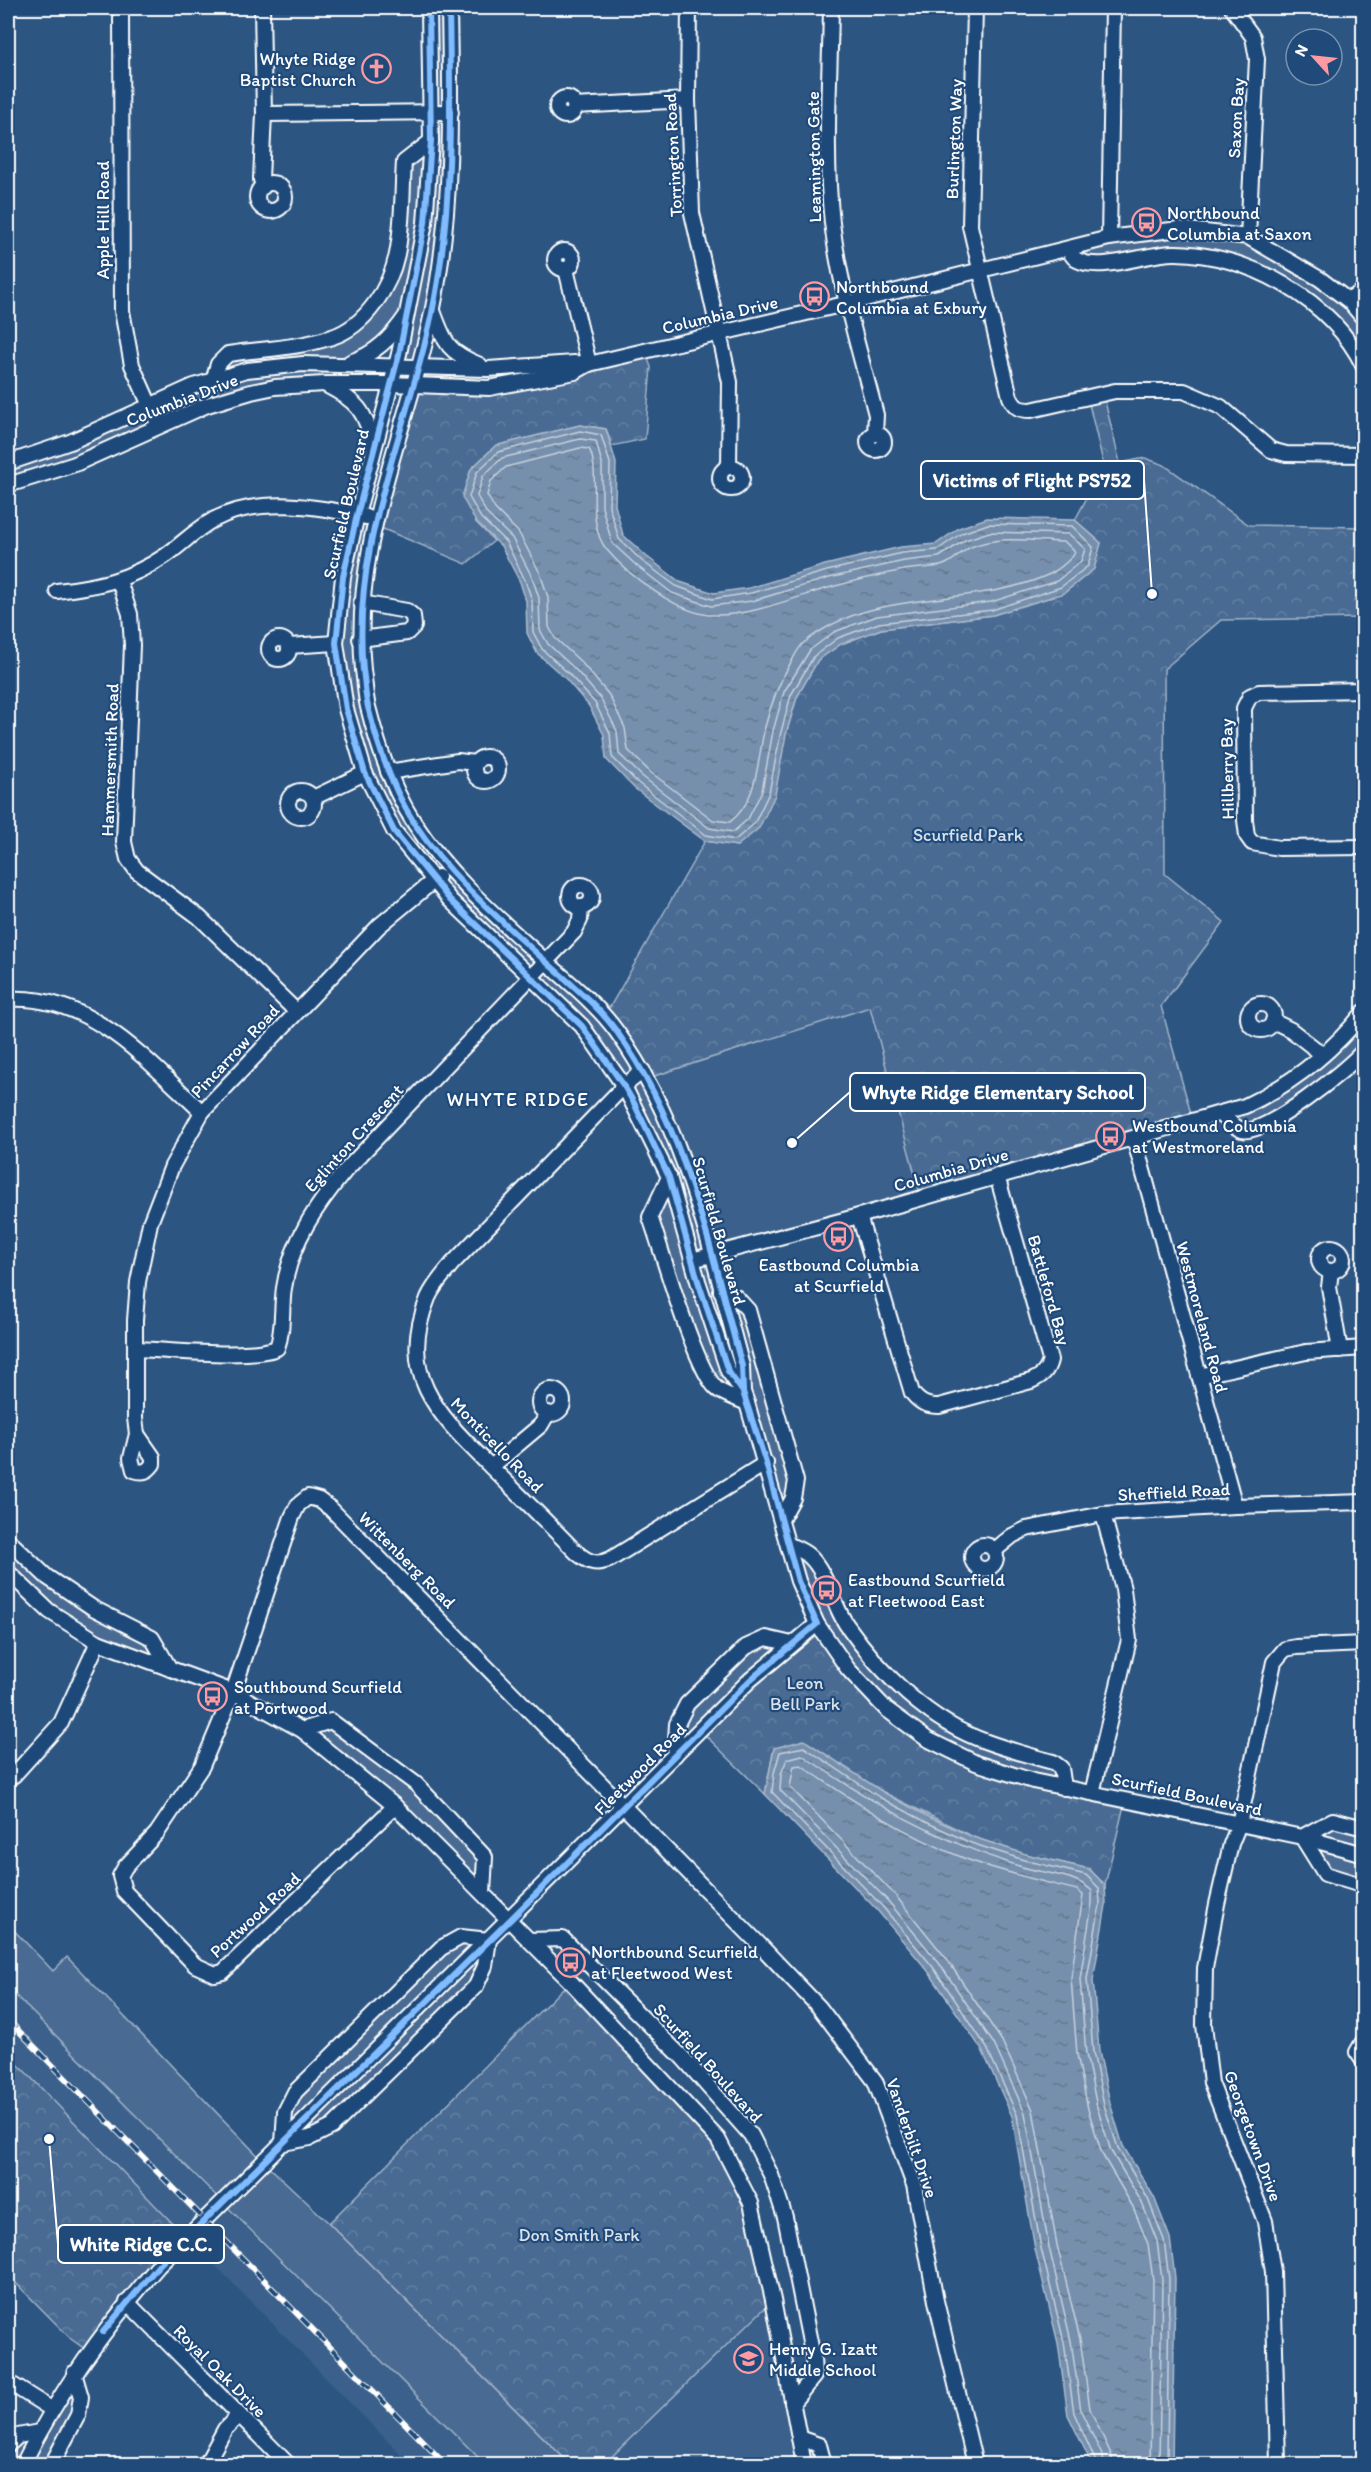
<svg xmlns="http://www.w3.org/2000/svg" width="1371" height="2472" font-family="Itim,sans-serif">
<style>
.built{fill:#3b618b}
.grass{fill:#486b92;stroke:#a4b5c8;stroke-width:1.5;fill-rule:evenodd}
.forest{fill:url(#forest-crowns);stroke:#a4b5c8;stroke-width:1.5}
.water{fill:url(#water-ripples);stroke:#acbcce;stroke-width:1.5}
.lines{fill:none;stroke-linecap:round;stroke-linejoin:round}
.shore{stroke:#c7d2de;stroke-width:1.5}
.minor-casing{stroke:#fff;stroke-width:18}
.minor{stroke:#1f4a7a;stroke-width:14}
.rail-casing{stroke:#fff;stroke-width:6}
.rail{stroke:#1f4a7a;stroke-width:4;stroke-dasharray:11;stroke-linecap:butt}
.cycleway-casing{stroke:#1f4a7a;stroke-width:10}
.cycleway{stroke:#80bcff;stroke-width:6}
.labels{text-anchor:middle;stroke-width:4.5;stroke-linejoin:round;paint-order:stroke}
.poi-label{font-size:18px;fill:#fff;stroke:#1f4a7a;text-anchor:start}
.street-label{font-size:18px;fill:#fff;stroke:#1f4a7a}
.park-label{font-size:18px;fill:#dae1e9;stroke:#1f4a7a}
.neighbourhood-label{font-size:20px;letter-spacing:1.5px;fill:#fff;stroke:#1f4a7a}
.leader{fill:none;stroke:#fff;stroke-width:2}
.callout-dot{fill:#fff;stroke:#1f4a7a;stroke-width:2}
.callout{fill:#1f4a7a;stroke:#fff;stroke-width:2}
.callout-label{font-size:20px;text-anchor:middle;font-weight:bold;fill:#fff}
</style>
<defs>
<pattern id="forest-crowns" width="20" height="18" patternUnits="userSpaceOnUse" patternTransform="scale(1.5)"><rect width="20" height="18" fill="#486b92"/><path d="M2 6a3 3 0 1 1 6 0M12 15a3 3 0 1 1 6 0" fill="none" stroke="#6381a2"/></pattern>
<pattern id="water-ripples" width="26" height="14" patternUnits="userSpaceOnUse" patternTransform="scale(1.5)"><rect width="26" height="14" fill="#748fad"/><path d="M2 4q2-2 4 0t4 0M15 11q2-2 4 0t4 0" fill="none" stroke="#66788b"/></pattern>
</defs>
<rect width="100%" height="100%" fill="#2c5582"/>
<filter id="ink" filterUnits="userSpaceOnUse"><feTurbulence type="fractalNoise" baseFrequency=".0167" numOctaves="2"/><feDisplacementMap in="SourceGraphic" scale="12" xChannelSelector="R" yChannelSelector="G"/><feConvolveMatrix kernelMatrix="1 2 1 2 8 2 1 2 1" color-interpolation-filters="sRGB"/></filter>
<g filter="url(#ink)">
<g class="built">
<path d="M870,1007L921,1197L712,1254L648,1078Z"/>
<path d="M8,1988L222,2204L485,2464H410L8,2054Z"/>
<path d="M773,2300L804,2464H604Z"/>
</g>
<g class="grass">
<path d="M429,8H449L447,220L419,366L574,363L489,388L412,386L419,366H396L391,384L275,387L8,485V463L213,381L228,354L313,342L360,321L397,254L404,162L431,141ZM408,314L396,365L363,357Z"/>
<path d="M1212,232L1278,253L1363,319V367L1348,342L1289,289L1212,257L1095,265L1068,249Z"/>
<path d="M357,515L376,526L360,639L388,772L463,886L583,995L643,1071L718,1276L748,1310L796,1481L782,1518L747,1403L717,1389L650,1217L669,1176L582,1026L433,881L365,773L336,643Z"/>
<path d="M1363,1012V1050L1251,1130L1220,1114L1270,1094Z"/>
<path d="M8,1540L47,1577L152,1638L170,1669L98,1642L8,1572Z"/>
<path d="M789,1545L808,1555L845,1623L937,1716L1053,1762L1064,1788L976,1763L886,1709L827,1641Z"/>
<path d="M766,1638L792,1644L675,1755L687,1704Z"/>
<path d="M331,1721L416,1784L485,1857L483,1893L302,1730Z"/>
<path d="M1333,1820L1363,1828V1886L1325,1874L1302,1837Z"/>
<path d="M8,1924L53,1971L67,1957L265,2163L329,2223L570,2464H485L8,1988Z"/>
<path d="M461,1937L489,1940L476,1986L332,2127L283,2143L295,2092Z"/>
<path d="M74,2373L81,2397L52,2464H8V2447L39,2432Z"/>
</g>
<g class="forest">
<path d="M645,351L651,367L645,439L612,446L606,429L580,425L495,446L476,522L494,541L466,564L376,526L412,386L489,388Z"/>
<path d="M1103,393L1120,463L1145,458L1164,465L1249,525L1363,527V618L1221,620L1164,669L1165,874L1224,922L1161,1006L1193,1121L921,1197L870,1007L648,1078L603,1016L611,1005L705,841L737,846L786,734L797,697L818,660L841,644L881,629L993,615L1064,593L1093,569L1101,543L1075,520L1104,466L1087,396Z"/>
<path d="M817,1624L886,1709L976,1763L1126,1797L1105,1885L1089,1869L1025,1854L973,1837L883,1792L844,1768L774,1748L765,1794L701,1731Z"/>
<path d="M570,1981L718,2139L751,2203L773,2300L604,2464H570L329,2223Z"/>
<path d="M8,2054L187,2238L89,2352L71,2339L8,2275Z"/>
</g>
<g class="water">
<path d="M580,425L606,429L616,463L615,505L623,535L646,556L680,582L714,593L749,588L825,565L901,547L936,544L959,528L987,518L1075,520L1101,543L1094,569L1064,593L993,615L881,629L841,644L818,660L797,697L786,734L775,795L759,828L737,846L705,841L634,788L606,759L604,735L589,706L565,678L537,653L527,633L526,601L520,582L501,546L476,522L462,497L471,469L495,446Z"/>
<path d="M804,1740L883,1792L929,1817L973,1837L1025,1854L1089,1869L1105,1885L1106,1905L1093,1980L1099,2051L1110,2103L1123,2146L1154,2197L1170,2238L1175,2278L1172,2464H1092L1068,2415L1058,2343L1035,2249L1012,2116L982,2050L928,1971L877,1910L765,1794L774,1748Z"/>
</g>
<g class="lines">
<g class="shore">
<path d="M580,431L601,435L610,463L609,506L619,539L642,561L676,586L712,599L751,593L827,571L902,553L937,550L962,533L988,524L1072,526L1093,547L1088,566L1061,587L992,610L879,623L838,638L814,656L791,695L781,732L769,793L754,824L735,840L706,835L638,783L612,757L610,733L595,703L569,674L542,649L533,632L532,600L525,580L506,542L481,518L469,497L477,472L498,452Z"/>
<path d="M580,439L596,441L602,464V507L612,543L637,566L672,593L711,606L752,601L829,578L904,561L939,557L965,540L989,532L1069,534L1085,549L1081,561L1057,581L991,602L877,616L834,632L810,650L784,692L773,731L762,791L748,819L733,832L709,828L643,777L619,754L617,731L601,699L575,669L548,644L540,630L539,598L532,577L512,538L487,514L477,496L483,476L502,458Z"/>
<path d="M580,448L589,449C602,471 584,523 607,550C628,575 680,615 713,615C752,616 792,598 828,588C853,581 879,575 904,570C915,568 928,568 940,566C952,564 960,552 971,547C999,535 1035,541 1065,542L1075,552L1073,556C1067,562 1059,569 1052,573C972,611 877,584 805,642C798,647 795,656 790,664C778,684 771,704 765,727C757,759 759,800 730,822L713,820L649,771L628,750L625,728L609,695L581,662L555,638L549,627L548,597L540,573L519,533L495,509L487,495L491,481L506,467Z"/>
<path d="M1097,2464L1074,2413L1064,2342L1041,2248L1017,2115L987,2048L933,1967L882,1906L772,1792L774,1773L780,1752L804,1747L879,1797L926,1822L971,1843L1024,1860L1086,1875L1099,1888L1100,1904L1087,1979L1093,2052L1104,2105L1118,2148L1148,2199L1164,2240L1169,2279L1167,2464"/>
<path d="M1104,2464L1103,2457L1081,2411L1071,2341L1049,2247L1025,2113L994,2044L939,1963L888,1901L780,1790L781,1774L787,1759L802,1755C872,1803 938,1841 1019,1866C1042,1874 1074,1873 1092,1891V1903L1080,1979L1086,2054L1097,2107L1111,2151L1142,2203L1157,2241L1162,2279L1159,2464"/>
<path d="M1113,2464L1111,2454L1090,2409L1080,2339L1057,2245L1033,2110L1002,2041L946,1958L895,1895L790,1787L794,1766L801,1765C852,1801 907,1836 966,1859C1002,1872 1040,1881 1077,1890L1083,1895L1071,1978L1077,2054L1088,2109L1102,2154L1133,2207L1148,2244L1153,2280L1150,2464"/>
</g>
<defs>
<g id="minor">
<path d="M121,8L122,311L132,365L159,426"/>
<path d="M262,8L264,114L261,179L263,187"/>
<path d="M429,8L431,141L425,223L399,354L357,515L343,577L336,643L346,709L365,773L394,831L450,900L582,1026L624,1086L669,1177L698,1281L728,1371L743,1392L747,1403L798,1581L817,1624L848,1669L886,1709L927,1739L976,1763L1033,1781L1302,1837L1364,1854"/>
<path d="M449,8C451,110 453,212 432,313C407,432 351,544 363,670C365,682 365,695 368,707C378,747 392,789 415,824C449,876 497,917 543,959C568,982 597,1004 617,1032C688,1131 710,1251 742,1366L743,1392"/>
<path d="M689,8L688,100L692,213L730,382L729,467"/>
<path d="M831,8C830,79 824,152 832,223C840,288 860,352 876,415L875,434"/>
<path d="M975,8L970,226L1010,397C1015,408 1019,410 1031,410L1115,391H1184L1221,407L1271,450L1286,454L1364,455"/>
<path d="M1232,8L1253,37L1257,59L1248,237"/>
<circle cx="566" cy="107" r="9"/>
<path d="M574,106L688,100"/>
<path d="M264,114L451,112"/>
<circle cx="271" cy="197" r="14"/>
<path d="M1109,238L1113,8"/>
<path d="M1068,249C1071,253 1073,258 1077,260C1102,273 1148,252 1176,253C1250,255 1331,299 1364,367"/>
<circle cx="564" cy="260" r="9"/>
<path d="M566,269L589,364"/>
<path d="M1349,301L1364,289"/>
<path d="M433,311C445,343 447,352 480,365"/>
<path d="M350,362C375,354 391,338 406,316"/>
<path d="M213,381L218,364L228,354C262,349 299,348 332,337C366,326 390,287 397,254C403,224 402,192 404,162L431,141"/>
<path d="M326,385C357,401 366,411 373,446"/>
<circle cx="876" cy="442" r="8"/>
<path d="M8,463L70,442L194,386L247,370L303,364L488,369L574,363L589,364"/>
<circle cx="731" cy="478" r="11"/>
<path d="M8,485L75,464L207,405L251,392L275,387L324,384H391L489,388L575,372L589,364L849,303L1109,238L1179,229L1248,237L1320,279L1349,301L1364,319"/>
<path d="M119,581L130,614L132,645L124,842L128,859L137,871L199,917L296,1011"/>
<path d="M57,591C99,586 129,580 165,556C181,545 195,530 213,520C259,496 317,506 366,517"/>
<circle cx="279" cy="649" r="10"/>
<path d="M360,639L407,633L414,626L413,616L407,611L361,603"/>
<path d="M289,646L336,643"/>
<path d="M1364,690L1259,692L1250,696L1244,708L1245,820L1247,836L1252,843L1279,848L1364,847"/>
<circle cx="486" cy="769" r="12"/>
<path d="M388,772L458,761L475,763"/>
<circle cx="301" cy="804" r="13"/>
<path d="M313,798L365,773"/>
<circle cx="581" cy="896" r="11"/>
<path d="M8,999C91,994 147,1061 202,1112"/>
<circle cx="1261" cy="1017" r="13"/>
<path d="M1273,1021L1291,1030L1323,1055"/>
<path d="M643,1071L624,1086L452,1264C444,1274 433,1286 428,1298C397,1375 437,1413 488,1464C517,1493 547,1522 575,1551C587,1562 596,1566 611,1559L766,1463"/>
<path d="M1220,1114C1226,1118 1235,1128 1242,1130C1264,1137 1349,1068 1364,1050"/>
<path d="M1134,1138L1235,1506"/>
<path d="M669,1177L650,1217C662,1250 695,1370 717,1389C725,1395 738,1399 747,1403"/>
<path d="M859,1216L912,1393C920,1403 926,1406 939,1406L1031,1381C1042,1376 1047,1372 1050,1360L997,1176"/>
<circle cx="1331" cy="1259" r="12"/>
<path d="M692,1260L859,1216L1245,1106C1292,1084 1331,1053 1364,1012"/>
<path d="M1331,1271L1329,1287L1340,1350"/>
<path d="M721,1291L736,1297L748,1310L796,1481L793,1498L782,1518"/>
<path d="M135,1349C169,1350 249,1359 277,1348C284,1329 281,1308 284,1288C291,1242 316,1206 345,1171L574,932L580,920L581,907"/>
<path d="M1199,1376L1306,1352L1364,1348"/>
<circle cx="551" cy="1402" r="12"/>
<path d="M137,1434L135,1418V1320L138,1282L150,1223L172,1166L202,1112L379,926L438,877"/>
<path d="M137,1434L153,1457V1464C147,1472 143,1473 134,1470L131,1458Z"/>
<path d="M491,1467L541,1425L548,1413"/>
<path d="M8,1540L47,1577L93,1608L152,1638L170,1669"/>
<circle cx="984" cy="1557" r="12"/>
<path d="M789,1545C796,1548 804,1551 809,1556C826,1571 833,1604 846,1624C881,1674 929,1722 987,1742C1009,1750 1031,1756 1053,1762L1061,1768L1064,1788"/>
<path d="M995,1550L1012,1536L1026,1529L1103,1514L1235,1506L1364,1502"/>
<path d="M8,1572L49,1611L98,1642L233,1692L302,1730L395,1806L570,1981L718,2139L751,2203L773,2300L804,2464"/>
<path d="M302,1730L331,1721L416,1784L485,1857L483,1893"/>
<path d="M675,1755L677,1724L687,1704L746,1647L766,1638L792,1644"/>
<path d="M8,1779L14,1775L61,1723L98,1642"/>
<path d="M1092,1793L1129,1640L1123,1589L1103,1514"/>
<path d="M395,1806L223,1972L215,1974L195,1965L124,1891L120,1876L125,1867L157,1833L202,1766L233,1692L292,1517L298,1505L308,1497L319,1500L331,1509L758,1943L819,2007L875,2081L914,2185L936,2301L975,2464"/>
<path d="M1364,1828L1333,1820L1302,1837L1325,1874L1364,1886"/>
<path d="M461,1937L489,1940L485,1966L476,1986L332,2127L310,2138L283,2143L285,2112L295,2092L441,1948Z"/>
<path d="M530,1940L563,1939L683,2058L751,2135L771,2175L785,2217L813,2357L814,2376L792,2403"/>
<path d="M1364,2040L1357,2052L1364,2062"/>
<path d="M127,2302L288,2464"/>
<path d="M8,2382L51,2409"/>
<path d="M799,2438L819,2445L824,2464"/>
<path d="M8,2445L18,2436L39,2432"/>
<path d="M23,2464C60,2390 104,2329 159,2265L750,1680L817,1624"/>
<path d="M52,2464L78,2415L81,2397L74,2373"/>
<path d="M206,2464L225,2429L239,2415"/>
<path d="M1278,2464L1273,2272L1265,2221L1211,2083L1204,2025L1205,1968L1217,1904L1231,1844L1239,1824L1274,1662L1285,1649L1296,1647L1364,1644"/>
</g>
</defs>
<use href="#minor" class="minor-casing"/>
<use href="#minor" class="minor"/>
<defs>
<path id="rail" d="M8,2020L445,2464"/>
</defs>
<use href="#rail" class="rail-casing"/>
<use href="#rail" class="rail"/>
<defs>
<g id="cycleway">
<path d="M449,8C451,110 453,212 432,313C407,432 351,544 363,670C365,682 365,695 368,707C378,747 392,789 415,824C449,876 497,917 543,959C568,982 597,1004 617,1032C688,1131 710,1251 742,1366L743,1391"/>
<path d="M103,2332L159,2265L283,2143L510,1920L750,1680L817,1624L798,1581L766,1463L743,1392L728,1371L698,1281L669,1177L634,1103L624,1086L582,1026L450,900L394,831L365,773L346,709L336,643L343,577L357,515L399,354L425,223L431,141L429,8"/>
</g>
</defs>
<use href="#cycleway" class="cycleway-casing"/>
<use href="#cycleway" class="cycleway"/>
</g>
</g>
<defs>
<symbol id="church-ring" viewBox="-11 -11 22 22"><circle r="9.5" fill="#1f4a7a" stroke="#ff9aa2" stroke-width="1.5"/><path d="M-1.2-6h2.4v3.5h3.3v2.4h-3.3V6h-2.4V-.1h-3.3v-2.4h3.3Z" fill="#ff9aa2"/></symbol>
<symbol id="bus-ring" viewBox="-11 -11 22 22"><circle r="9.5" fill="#1f4a7a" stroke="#ff9aa2" stroke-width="1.5"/><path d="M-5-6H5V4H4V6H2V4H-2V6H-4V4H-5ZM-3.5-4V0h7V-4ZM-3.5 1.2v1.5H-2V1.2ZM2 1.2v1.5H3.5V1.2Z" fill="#ff9aa2"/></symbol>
<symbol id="school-ring" viewBox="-11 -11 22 22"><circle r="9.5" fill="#1f4a7a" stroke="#ff9aa2" stroke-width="1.5"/><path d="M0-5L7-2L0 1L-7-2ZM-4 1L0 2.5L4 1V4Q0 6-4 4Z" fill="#ff9aa2"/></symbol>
</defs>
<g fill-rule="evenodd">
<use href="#church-ring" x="360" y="52" width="33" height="33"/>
<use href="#bus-ring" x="1130" y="206" width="33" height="33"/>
<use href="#bus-ring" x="798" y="280" width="33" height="33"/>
<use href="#bus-ring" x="1094" y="1120" width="33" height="33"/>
<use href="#bus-ring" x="822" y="1220" width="33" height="33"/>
<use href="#bus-ring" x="810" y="1574" width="33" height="33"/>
<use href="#bus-ring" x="196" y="1680" width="33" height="33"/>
<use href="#bus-ring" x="554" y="1946" width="33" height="33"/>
<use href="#school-ring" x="732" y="2342" width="33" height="33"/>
</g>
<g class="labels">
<g class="poi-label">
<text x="356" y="65" text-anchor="end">Whyte Ridge<tspan x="356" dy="21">Baptist Church</tspan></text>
<text x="1167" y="219">Northbound<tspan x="1167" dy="21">Columbia at Saxon</tspan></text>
<text x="836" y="293">Northbound<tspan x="836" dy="21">Columbia at Exbury</tspan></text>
<text x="1132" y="1132">Westbound Columbia<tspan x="1132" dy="21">at Westmoreland</tspan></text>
<text x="839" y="1271" text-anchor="middle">Eastbound Columbia<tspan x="839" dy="21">at Scurfield</tspan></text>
<text x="848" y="1586">Eastbound Scurfield<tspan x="848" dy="21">at Fleetwood East</tspan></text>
<text x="234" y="1693">Southbound Scurfield<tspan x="234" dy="21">at Portwood</tspan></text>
<text x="591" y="1958">Northbound Scurfield<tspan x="591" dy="21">at Fleetwood West</tspan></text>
<text x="769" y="2355">Henry G. Izatt<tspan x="769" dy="21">Middle School</tspan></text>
</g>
<g class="street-label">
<text transform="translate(1236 118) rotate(-87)" y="6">Saxon Bay</text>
<text transform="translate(954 139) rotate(-88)" y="6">Burlington Way</text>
<text transform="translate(673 155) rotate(-93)" y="6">Torrington Road</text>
<text transform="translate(814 157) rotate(-91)" y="6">Leamington Gate</text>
<text transform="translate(103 220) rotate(-90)" y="6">Apple Hill Road</text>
<text transform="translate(720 315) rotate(-13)" y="6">Columbia Drive</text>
<text transform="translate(182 400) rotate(-21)" y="6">Columbia Drive</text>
<text transform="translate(346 504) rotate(-77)" y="6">Scurfield Boulevard</text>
<text transform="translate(110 760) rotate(-88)" y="6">Hammersmith Road</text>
<text transform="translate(1227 769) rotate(-91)" y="6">Hillberry Bay</text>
<text transform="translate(235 1051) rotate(-47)" y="6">Pincarrow Road</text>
<text transform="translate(354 1138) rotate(-48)" y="6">Eglinton Crescent</text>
<text transform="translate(951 1170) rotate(-16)" y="6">Columbia Drive</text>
<text transform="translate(719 1231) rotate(74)" y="6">Scurfield Boulevard</text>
<text transform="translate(1049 1290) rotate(74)" y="6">Battleford Bay</text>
<text transform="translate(1202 1317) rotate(75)" y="6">Westmoreland Road</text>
<text transform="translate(497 1445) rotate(46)" y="6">Monticello Road</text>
<text transform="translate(1174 1492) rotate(-3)" y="6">Sheffield Road</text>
<text transform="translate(407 1560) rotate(45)" y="6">Wittenberg Road</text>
<text transform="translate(640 1769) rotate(-45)" y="6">Fleetwood Road</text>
<text transform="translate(1187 1794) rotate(12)" y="6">Scurfield Boulevard</text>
<text transform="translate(255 1915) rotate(-43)" y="6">Portwood Road</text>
<text transform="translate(708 2063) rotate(48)" y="6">Scurfield Boulevard</text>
<text transform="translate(1253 2136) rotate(70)" y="6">Georgetown Drive</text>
<text transform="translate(912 2138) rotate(71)" y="6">Vanderbilt Drive</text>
<text transform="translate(220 2371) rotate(45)" y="6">Royal Oak Drive</text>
</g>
<g class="park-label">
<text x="968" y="841">Scurfield Park</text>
<text x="805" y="1689">Leon<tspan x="805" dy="21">Bell Park</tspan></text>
<text x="579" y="2241">Don Smith Park</text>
</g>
<g class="neighbourhood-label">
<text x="518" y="1106">WHYTE RIDGE</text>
</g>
</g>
<path class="leader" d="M1152 594L1144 480M792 1143L850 1092M49 2139L58 2244"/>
<g class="callout-dot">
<circle cx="1152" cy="594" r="6"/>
<circle cx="792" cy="1143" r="6"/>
<circle cx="49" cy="2139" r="6"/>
</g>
<g class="callout">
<rect x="921" y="461" width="223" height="38" rx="6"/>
<rect x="850" y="1073" width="295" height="38" rx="6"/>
<rect x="58" y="2225" width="166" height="38" rx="6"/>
</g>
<g class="callout-label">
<text x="1032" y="487">Victims of Flight PS752</text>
<text x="998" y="1099">Whyte Ridge Elementary School</text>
<text x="141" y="2251">White Ridge C.C.</text>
</g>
<rect width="1371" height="2472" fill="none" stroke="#1f4a7a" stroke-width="30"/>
<rect x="15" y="15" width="1341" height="2442" fill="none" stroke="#fff" stroke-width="2" filter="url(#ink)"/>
<g transform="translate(1314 57) rotate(297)"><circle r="28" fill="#1f4a7a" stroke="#7992af" stroke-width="1.5"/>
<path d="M0-4.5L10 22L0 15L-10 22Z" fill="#ff9aa2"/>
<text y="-9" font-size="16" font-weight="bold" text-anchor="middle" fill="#ffffff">N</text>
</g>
</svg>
